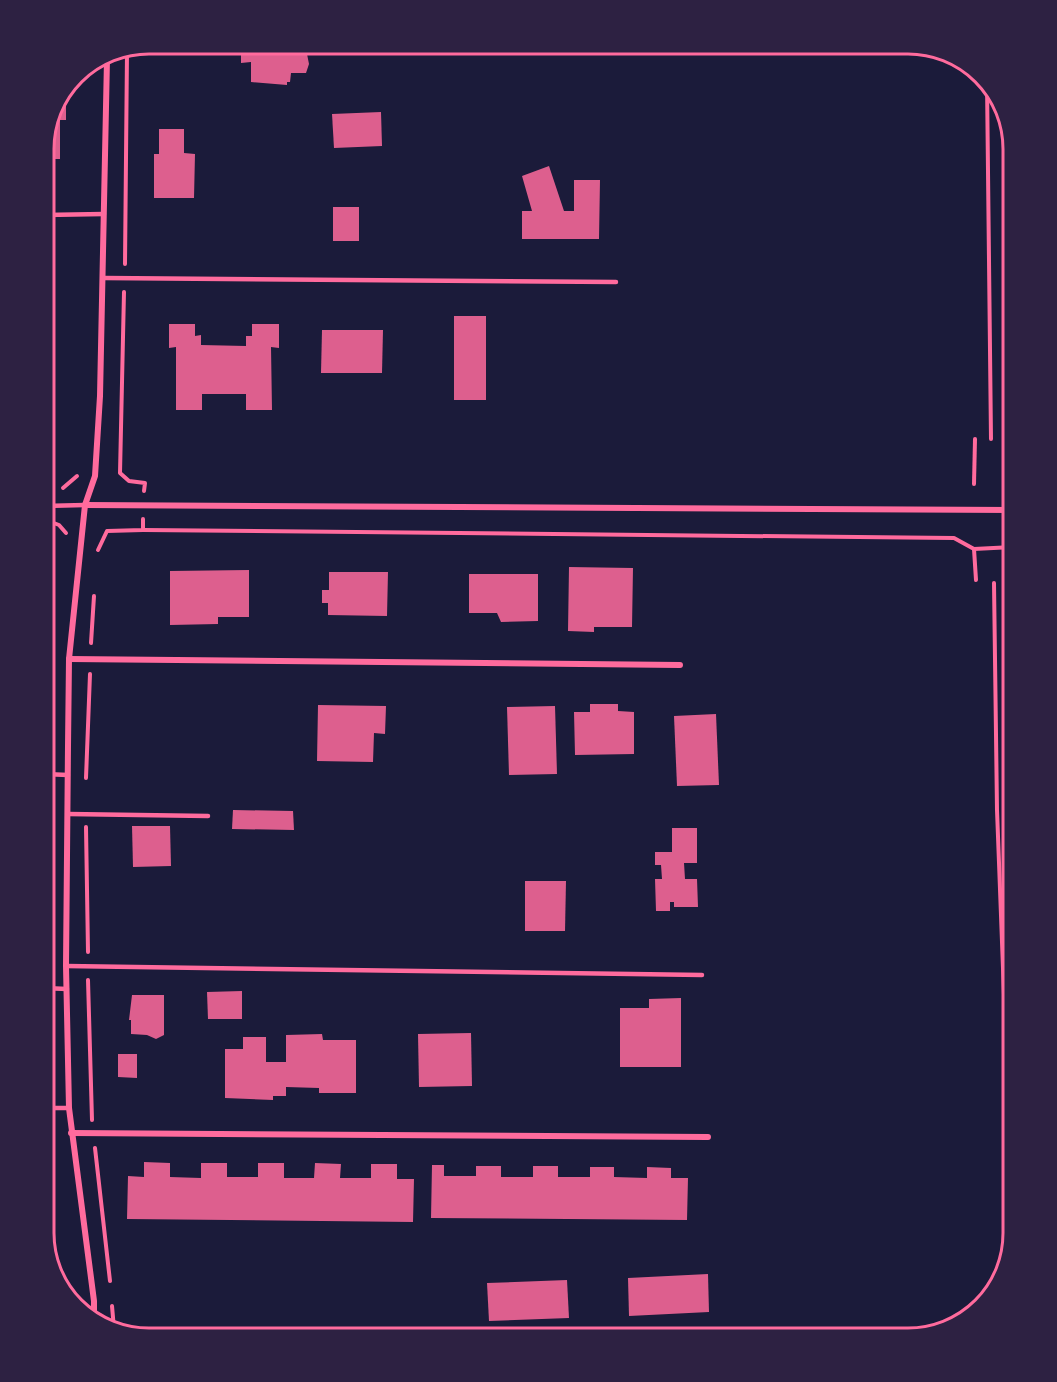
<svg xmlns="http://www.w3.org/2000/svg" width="1057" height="1382" font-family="Signika,sans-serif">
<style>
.building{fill:#dd5f8e}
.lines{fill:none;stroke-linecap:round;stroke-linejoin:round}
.path{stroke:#ff6b9d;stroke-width:4}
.service{stroke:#ff6b9d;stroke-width:4.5}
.minor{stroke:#ff6b9d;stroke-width:6}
.rim{fill:none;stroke:#ff6b9d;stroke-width:3}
</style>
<rect width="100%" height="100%" fill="#1b1b3a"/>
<g class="building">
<path d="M241,44H305L309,64L306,73H291L290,82H287V85L251,82V62L241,63Z"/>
<path d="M56,101H66V120H60V159H44V142Z"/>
<path d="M381,112L382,146L334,148L332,114Z"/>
<path d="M159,129H184V153L195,154L194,198H154V154H159Z"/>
<path d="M549,166L564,211H574V180H600L599,239H522V211H532L522,176Z"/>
<rect x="333" y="207" width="26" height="34"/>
<rect x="454" y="316" width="32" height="84"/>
<path d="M169,324H195V336L201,335V345L246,346V336H252V324H279V348L271,347L272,410H246V394H202V410H176V347L169,348Z"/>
<path d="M322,330H383L382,373H321Z"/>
<path d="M569,567L633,568L632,627H594V632L568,631Z"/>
<path d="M249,570V617H218V624L170,625V571Z"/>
<path d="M329,572H388L387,616L328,615V603H322V590H329Z"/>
<path d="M469,574H538V621L501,622L497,613H469Z"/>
<path d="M590,704H618V711L634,712V754L575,755L574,712H590Z"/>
<path d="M318,705L386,706L385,734L374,733L373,762L317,761Z"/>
<path d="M555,706L557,774L509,775L507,707Z"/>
<path d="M716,714L719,785L677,786L674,716Z"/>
<path d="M233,810L293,811L294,830L232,829Z"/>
<path d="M132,826H170L171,866L133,867Z"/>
<path d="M672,828H697V863H684L685,879H697L698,907H674V902H670V911H656L655,879H662L661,865H655V852H672Z"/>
<path d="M525,881H566L565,931H525Z"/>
<path d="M242,991V1019H208L207,992Z"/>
<path d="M132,995H164V1035L156,1039L147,1035L131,1034V1020H129Z"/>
<path d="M681,998V1067H620V1008H649V999Z"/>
<path d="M471,1033L472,1086L419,1087L418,1034Z"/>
<path d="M322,1034L323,1040H356V1093H319V1088L286,1087V1096H273V1100L225,1098V1049H243V1037H266V1062H286V1035Z"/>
<path d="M118,1054H137V1078L118,1077Z"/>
<path d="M144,1162L170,1163V1177L201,1178V1163H227V1177H258V1163H284V1178H314L315,1163L341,1164L340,1178H371V1164H397V1179H414L413,1222L127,1219L128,1176L144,1177Z"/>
<path d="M432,1165H444V1176H476V1166H501V1177H533V1166H558V1177H590V1167H614V1177L647,1178V1167L671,1168V1178H688L687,1220L431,1218Z"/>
<path d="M708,1274L709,1312L629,1316L628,1278Z"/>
<path d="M567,1280L569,1318L489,1321L487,1283Z"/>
</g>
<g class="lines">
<g class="path">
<path d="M987,82L991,439"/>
<path d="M125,264L127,52"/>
<path d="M124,292L120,473L129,481L145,483L144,491"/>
<path d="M1007,439L1009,475L1013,484"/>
<path d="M974,484L975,439"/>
<path d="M63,488L77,476"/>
<path d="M51,522L59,525L66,533"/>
<path d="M143,530L954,538L974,549L1013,547"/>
<path d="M974,549L976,580"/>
<path d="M98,550L107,531L143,530V519"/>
<path d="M1011,578L1013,549"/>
<path d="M994,583L997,810L1013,1232"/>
<path d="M91,643L94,596"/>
<path d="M86,778L90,674"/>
<path d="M86,827L88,952"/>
<path d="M88,980L92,1120"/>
<path d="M95,1148L110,1281"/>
<path d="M112,1306L114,1329"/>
</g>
<g class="service">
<path d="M44,215L104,214"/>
<path d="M104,278L616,282"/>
<path d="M44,506L85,505"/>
<path d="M44,774L68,775"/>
<path d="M68,814L208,816"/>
<path d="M66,966L702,975"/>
<path d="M44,988L67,989"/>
<path d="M44,1108H69"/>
</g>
<g class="minor">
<path d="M85,505L1013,510"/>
<path d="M69,659L680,665"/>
<path d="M71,1133L708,1137"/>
<path d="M94,1322V1301L69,1108L66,966L68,746L69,659L85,505L95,476L100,396L107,59"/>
</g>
</g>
<path d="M0 0H1057V1382H0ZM149 54H908A95 95 0 0 1 1003 149V1233A95 95 0 0 1 908 1328H149A95 95 0 0 1 54 1233V149A95 95 0 0 1 149 54Z" fill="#2d2142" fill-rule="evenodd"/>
<path class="rim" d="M149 54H908A95 95 0 0 1 1003 149V1233A95 95 0 0 1 908 1328H149A95 95 0 0 1 54 1233V149A95 95 0 0 1 149 54Z"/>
</svg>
